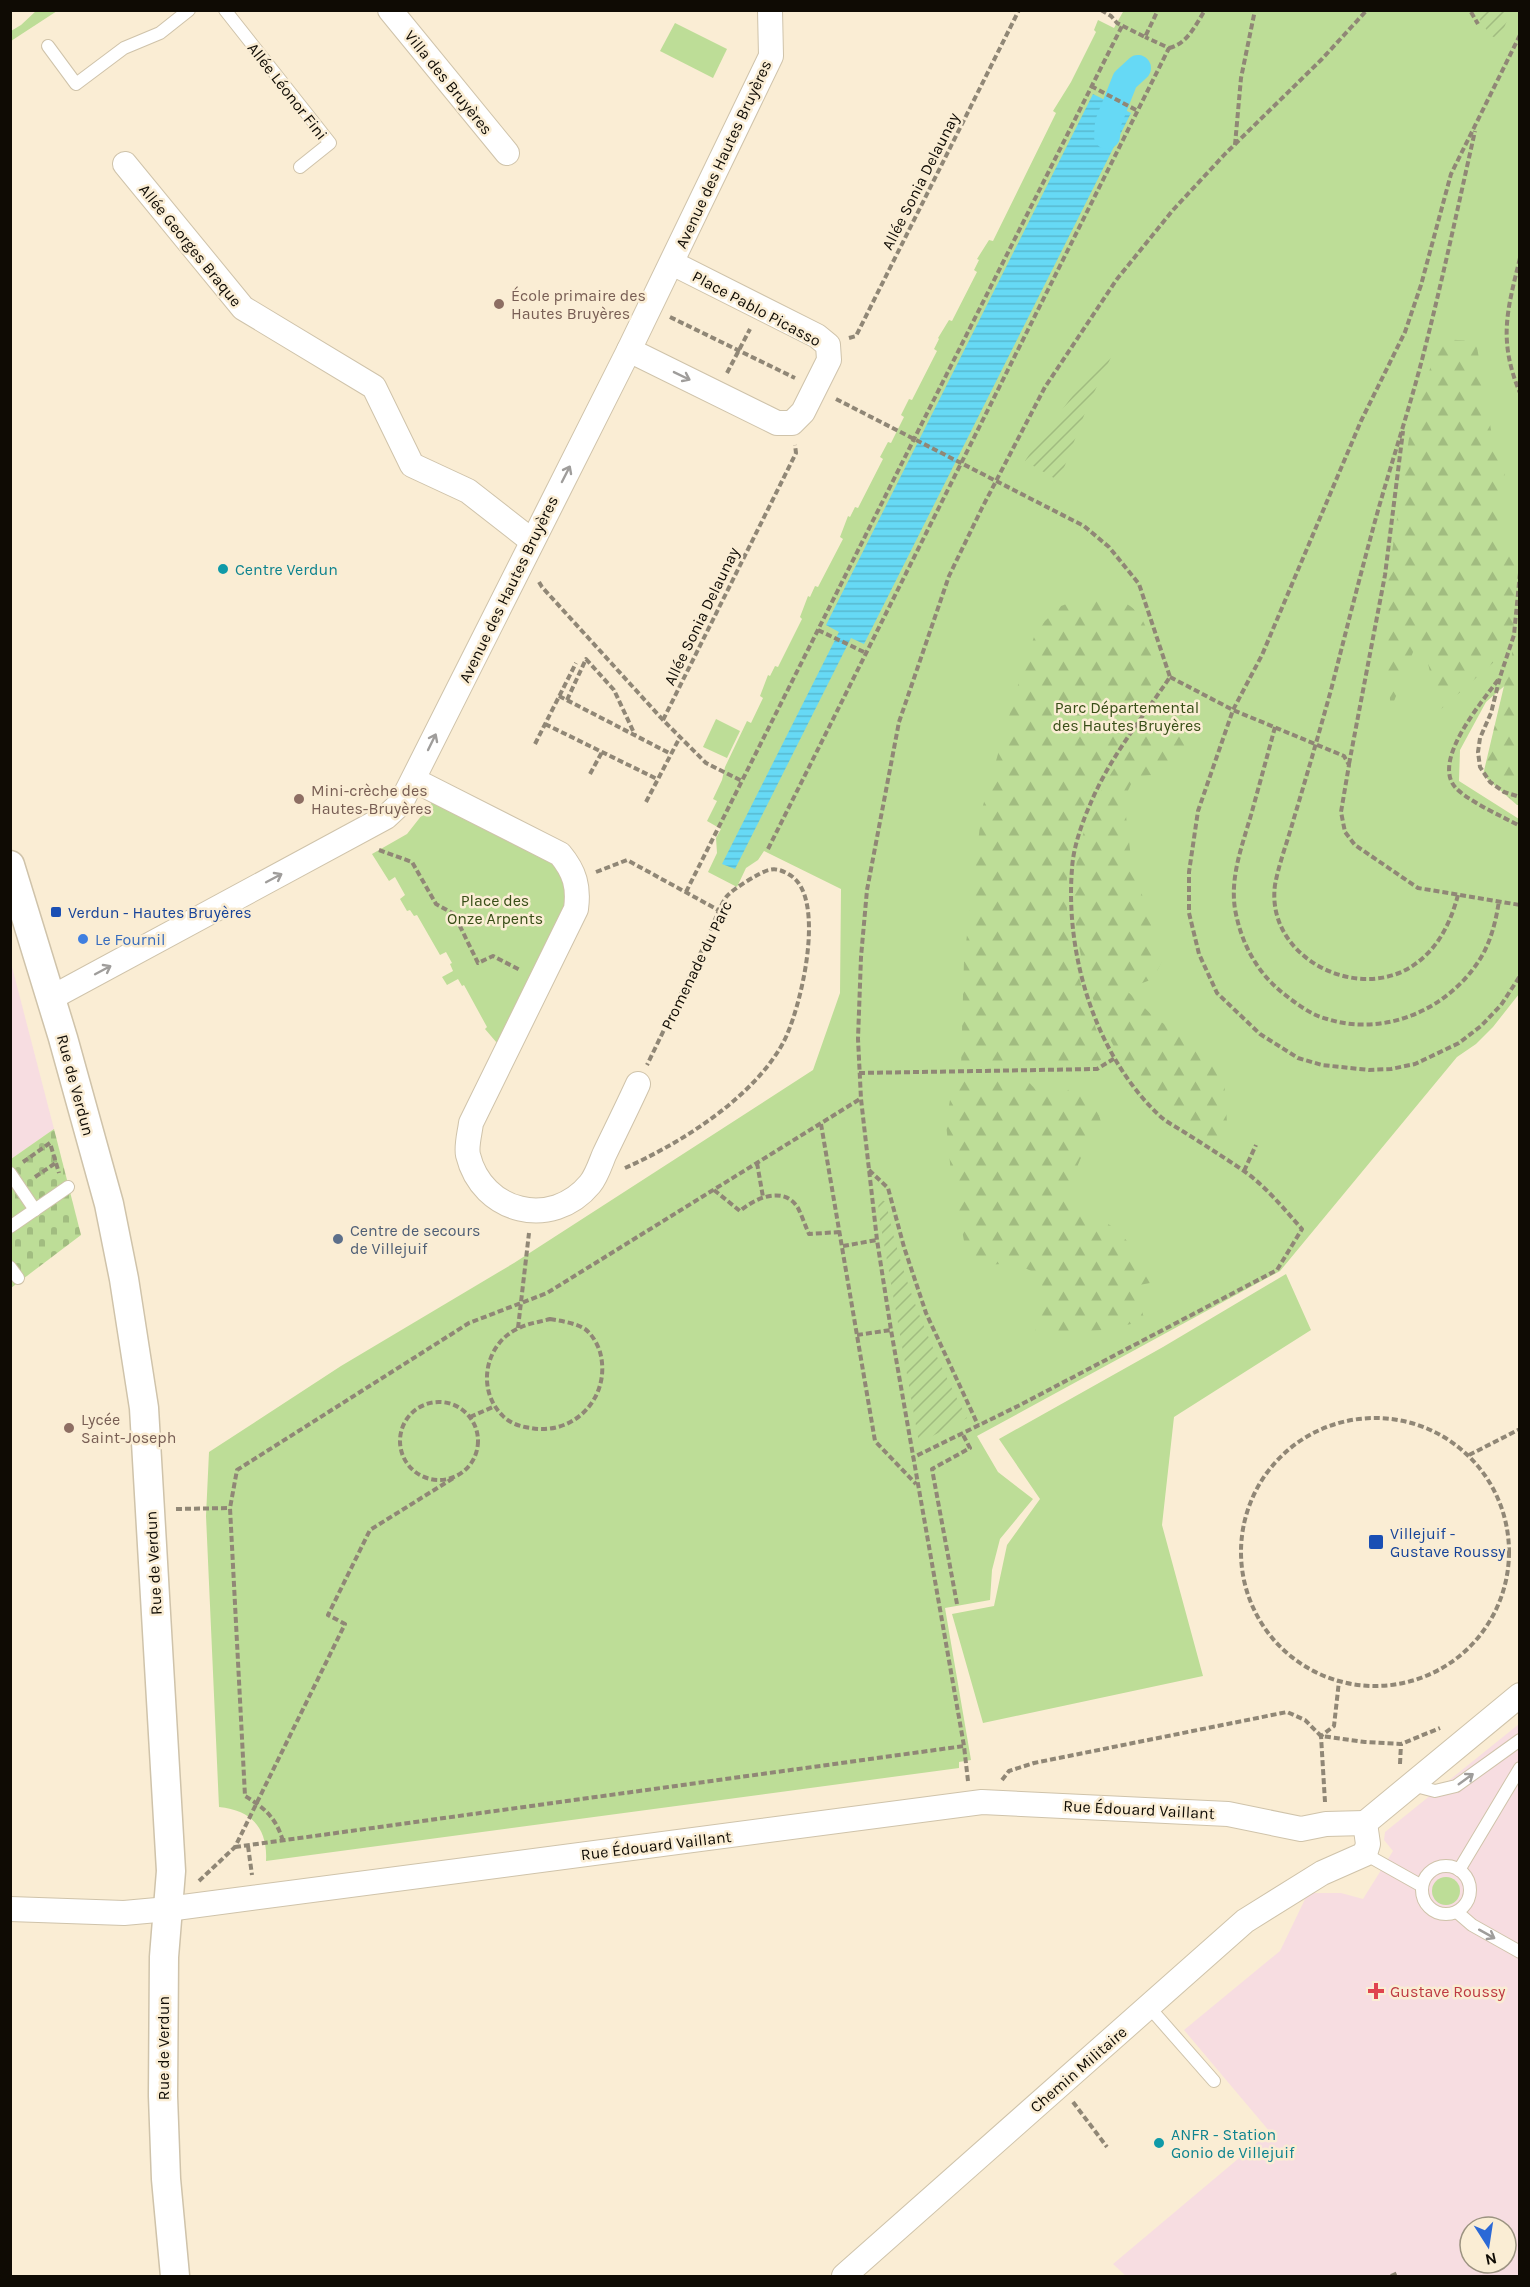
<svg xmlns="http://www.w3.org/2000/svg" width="1530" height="2287" font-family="Karla,sans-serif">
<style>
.medical{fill:#f7dde1;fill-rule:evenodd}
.green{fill:#bddd97}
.forest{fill:url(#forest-firs)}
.cemetery{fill:url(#cemetery-stones)}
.garden{fill:url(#garden-furrows)}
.water{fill:url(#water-rules)}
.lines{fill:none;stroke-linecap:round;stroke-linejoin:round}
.canal{stroke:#66d9f5;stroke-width:26}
.service-casing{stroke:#cfc3aa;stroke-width:14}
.minor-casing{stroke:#cfc3aa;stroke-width:26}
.tertiary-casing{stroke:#cfc3aa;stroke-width:31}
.path{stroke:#908776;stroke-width:4;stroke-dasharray:6 3;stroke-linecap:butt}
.service{stroke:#fff;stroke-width:12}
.minor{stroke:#fff;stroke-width:24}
.tertiary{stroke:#fff;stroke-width:28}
.oneway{stroke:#9f9d9b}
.education-dot{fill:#8d6e63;stroke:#faedd4;stroke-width:2}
.culture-dot{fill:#0f9aa8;stroke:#faedd4;stroke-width:2}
.transit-dot{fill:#1a4fb4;stroke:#faedd4;stroke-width:2}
.shop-dot{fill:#3f7fe0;stroke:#faedd4;stroke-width:2}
.service-dot{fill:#5c6f8a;stroke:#faedd4;stroke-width:2}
.health-dot{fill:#e0444e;stroke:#faedd4;stroke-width:2}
.labels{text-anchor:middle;stroke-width:5;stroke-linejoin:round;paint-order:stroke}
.street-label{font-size:16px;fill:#0f0b04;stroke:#faedd4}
.education-label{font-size:16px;fill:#785e54;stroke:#faedd4;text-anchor:start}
.culture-label{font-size:16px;fill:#0d838f;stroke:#faedd4;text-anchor:start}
.park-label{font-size:16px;fill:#384e17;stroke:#faedd4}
.transit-label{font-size:16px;fill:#164399;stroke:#faedd4;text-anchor:start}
.shop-label{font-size:16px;fill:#366cbe;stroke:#faedd4;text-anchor:start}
.service-label{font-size:16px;fill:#4e5e75;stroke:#faedd4;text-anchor:start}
.health-label{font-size:16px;fill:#be3a42;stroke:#faedd4;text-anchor:start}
</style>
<defs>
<pattern id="forest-firs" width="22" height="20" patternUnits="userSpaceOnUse" patternTransform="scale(1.5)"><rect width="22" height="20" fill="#bddd97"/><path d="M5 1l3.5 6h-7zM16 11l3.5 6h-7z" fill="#a1bc80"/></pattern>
<pattern id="cemetery-stones" width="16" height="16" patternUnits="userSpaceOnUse" patternTransform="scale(1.5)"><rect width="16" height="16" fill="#bddd97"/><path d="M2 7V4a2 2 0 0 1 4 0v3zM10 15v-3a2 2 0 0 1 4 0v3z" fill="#a1bc80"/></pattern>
<pattern id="garden-furrows" width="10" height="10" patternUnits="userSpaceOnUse" patternTransform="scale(1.5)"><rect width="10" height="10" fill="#bddd97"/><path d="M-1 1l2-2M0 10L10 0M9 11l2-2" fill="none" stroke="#a1bc80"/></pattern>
<pattern id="water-rules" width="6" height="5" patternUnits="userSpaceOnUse" patternTransform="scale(1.5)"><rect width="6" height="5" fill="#66d9f5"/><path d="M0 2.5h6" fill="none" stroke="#57b9d0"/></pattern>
</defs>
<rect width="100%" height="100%" fill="#faedd4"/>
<g class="medical">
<path d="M10,959L54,1129L11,1159H10Z"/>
<path d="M1519,1724V2276H1126L1113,2264L1270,2132L1184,2030L1280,1951L1308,1893H1341L1363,1899L1393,1851L1384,1840L1385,1832ZM1470,2227H1506V2263H1470Z"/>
</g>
<g class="green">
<path d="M1124,10L1519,11V641L1509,682L1486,702L1460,750L1459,781L1519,819V994L1493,1027L1476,1044L1457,1057L1280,1271L977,1436L998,1472L1033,1499L1000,1539L992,1570L990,1600L945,1608L971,1760L959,1762V1768L266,1861C268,1828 251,1810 219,1807L206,1516L209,1452L341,1366L514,1263L813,1070L840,993L841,889L764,851L758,860L746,868L737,887L708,872L717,853L716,838L721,829L707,821L717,801L713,799L722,780L725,767L747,721L751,723L763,698L760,696L768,675L770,676L775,666L778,667L802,619L800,617L808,596L810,597L815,586L818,587L843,539L840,537L848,516L850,517L855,507L858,508L883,459L880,457L888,442L891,443L904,417L901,415L909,399L912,400L937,351L934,349L939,339L938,338L949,320L952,321L977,272L974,270L979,260L977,259L989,240L993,241L1056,113L1053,111L1071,82L1096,32L1094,30L1098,20L1114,28Z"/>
<path d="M36,11H57L11,41V31L21,25Z"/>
<path d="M675,23L727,49L713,78L660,51Z"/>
<path d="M716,719L740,731L727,758L703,747Z"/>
<path d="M433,801L556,865L562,872L569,903L497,1043L485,1029L487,1027L464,985L462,986L458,979L447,985L442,977L453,971L450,964L452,963L446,952L440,955L417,915L414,916L410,910L407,911L400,899L405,895L395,877L389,881L372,854L407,834Z"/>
<path d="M1286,1274L1311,1330L1174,1417L1162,1525L1203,1676L983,1723L952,1614L994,1606L1007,1545L1040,1499L999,1439L1163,1347Z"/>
<circle cx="1446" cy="1891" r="14"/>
</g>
<g class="forest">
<path d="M1439,339L1476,341L1493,442L1505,471L1497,540L1519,549V805H1517L1483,775L1508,669L1512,658V626L1504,653L1439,711L1424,646L1415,647L1391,709L1385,652L1386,592L1409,438Z"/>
<path d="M1100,596C1111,598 1121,599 1130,606C1157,625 1157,679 1145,708C1137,725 1121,740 1111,756C1092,785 1074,823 1069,857C1059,930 1081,989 1106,1056L1095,1064L961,1067L964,960L982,809L1021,675L1034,637L1045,621L1061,606L1080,599Z"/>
<path d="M1162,706L1187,709L1199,731L1194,748L1182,763L1164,774L1142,776L1132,782L1124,799L1131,858L1162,961L1153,979L1137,985L1118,982L1154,1017L1198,1047L1224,1079L1227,1123L1222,1138L1210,1143C1197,1135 1183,1128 1171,1119C1103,1064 1059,935 1079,850C1091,796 1123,754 1154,710Z"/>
<path d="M1023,1076L1038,1092L1058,1099L1075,1084C1091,1089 1097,1106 1101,1122C1085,1150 1065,1177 1076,1210C1089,1216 1107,1221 1118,1231C1131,1244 1145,1265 1150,1283L1134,1286L1145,1321L1103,1330L1036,1335L1035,1322L1043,1290L1040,1276C1013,1259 1002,1264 973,1267L964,1241L951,1173L946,1123L954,1077Z"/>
</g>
<path class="cemetery" d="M54,1129L81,1235L11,1288V1159Z"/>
<g class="garden">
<path d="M1474,11H1511L1499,40L1490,35Z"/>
<path d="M1114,344L1116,347L1088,405L1059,481L1025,461L1034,447L1107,350Z"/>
<path d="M880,1199L886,1202C900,1276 932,1352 967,1418L919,1443L879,1215L878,1202Z"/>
</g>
<path class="water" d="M1093,94L1131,113L864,644L851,638L735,869L722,864L839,632L826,625Z"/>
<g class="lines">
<path class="canal" d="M1107,136L1108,123L1125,80L1138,68"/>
<defs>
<g id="service">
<path d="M225,10L330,143L300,167"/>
<path d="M48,46L76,84L124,48L160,33L189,10"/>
<path d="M10,1173L35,1210"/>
<path d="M10,1227L68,1187"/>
<path d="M10,1267L18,1278"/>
<path d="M1412,1785L1435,1791L1456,1786L1520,1740"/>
<path d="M1365,1854L1422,1886"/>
<circle cx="1446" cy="1890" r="24"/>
<path d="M1459,1870L1520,1768"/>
<path d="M1457,1912L1472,1925L1520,1952"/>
<path d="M1149,2007L1214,2081"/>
</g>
<g id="minor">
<path d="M390,10L507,153"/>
<path d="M125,164L243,308L374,387L412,465L468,491L532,541"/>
<path d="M629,350L777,423H792L803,412L829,360L828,345L817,336L672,263"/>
<path d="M414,780L560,854C575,872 579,887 576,909L471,1123C470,1132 466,1146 468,1155C482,1213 552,1230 590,1184C596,1177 600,1165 604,1155C615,1132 627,1108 638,1084"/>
<path d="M51,998L386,817L401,803L629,350L771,56L770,10"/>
<path d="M1365,1823L1520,1695"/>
<path d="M10,1909L124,1913L168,1909L982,1802L1228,1814L1301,1829L1326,1824L1365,1823"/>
<path d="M844,2276L1245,1921L1322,1873L1365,1854L1368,1844L1365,1823"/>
</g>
<path id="tertiary" d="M10,865L63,1038L109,1204L124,1279L144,1408L171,1871L164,1957L163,2096L166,2179L175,2276"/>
</defs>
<use href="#service" class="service-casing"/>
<use href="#minor" class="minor-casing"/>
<use href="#tertiary" class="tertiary-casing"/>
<g class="path">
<path d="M1101,10L1111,16L1117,23L1145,37L1158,10"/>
<path d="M1471,12L1478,24"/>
<path d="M1520,35L1451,174L1421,285L1405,332L1361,421L1262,655L1233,710L1198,811L1189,872V913L1199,954L1217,993L1260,1034L1298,1058L1322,1065L1369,1070L1391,1069L1415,1064L1459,1043L1481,1026L1501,1005L1520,976"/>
<path d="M1169,48C1187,44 1195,26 1205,10"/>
<path d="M1091,86L1138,111"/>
<path d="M1235,145L1241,78L1255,10"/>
<path d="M1520,258C1507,311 1498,340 1520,393"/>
<path d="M670,317L795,378"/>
<path d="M849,338L856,336L1019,10"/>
<path d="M727,373L750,329"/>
<path d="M836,399L1084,526L1109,547L1139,584L1170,677C1143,717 1111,756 1092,800C1083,820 1073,847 1072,869C1065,956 1096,1057 1161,1117C1168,1123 1176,1127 1184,1132C1203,1144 1222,1156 1241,1169C1265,1185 1283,1208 1302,1229L1277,1270L1020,1405L912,1458"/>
<path d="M1520,573L1514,635L1500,677L1491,713L1480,738L1478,752L1480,767L1490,782L1504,792L1520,797"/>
<path d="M539,582L542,587L663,720L706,763L742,781"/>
<path d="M818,630L866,653"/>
<path d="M1170,677L1233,710L1344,756L1349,765L1341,812L1345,832L1355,845L1418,888L1520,905"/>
<path d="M1498,680C1482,702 1432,760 1455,787C1466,800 1503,817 1520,826"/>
<path d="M559,696L671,754"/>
<path d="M567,700L586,659L614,690L635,735"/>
<path d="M663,720L796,453L795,445"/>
<path d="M545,724L657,779"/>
<path d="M1275,727C1267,757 1259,786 1251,815C1242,846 1230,877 1235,909C1241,943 1257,973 1284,994C1297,1004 1311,1015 1327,1019C1387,1038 1453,1007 1483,954C1492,937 1496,920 1499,901"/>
<path d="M535,744L576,663"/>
<path d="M1349,764L1385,575L1403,431"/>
<path d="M590,774L602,752"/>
<path d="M646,802L680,737"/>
<path d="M768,849L1169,48L1145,37"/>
<path d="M379,850L412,862L436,904L454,914L478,963L493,956L520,970"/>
<path d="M596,872L627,860L720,911"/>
<path d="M686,892L1122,26"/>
<path d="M1458,895C1451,921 1440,945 1418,962C1362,1006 1265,959 1275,885C1279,863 1288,840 1294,818C1307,775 1319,733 1331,690C1346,631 1361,572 1377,514C1393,457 1412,401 1426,344C1444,273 1459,202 1475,131"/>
<path d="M859,1073L1097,1069L1115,1058"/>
<path d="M821,1124L875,1441L916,1484"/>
<path d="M23,1162L50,1143L59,1173"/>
<path d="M757,1163L763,1197"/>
<path d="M625,1168C681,1143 753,1098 783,1043C800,1012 828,898 790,875C783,871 777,868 769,870C760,872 733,889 727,896C720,905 711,930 706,942C686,983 667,1024 647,1065"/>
<path d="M869,1170L888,1188L904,1247L926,1313L978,1425"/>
<path d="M1244,1171L1256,1145"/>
<path d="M35,1177L57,1162"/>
<path d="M714,1190L740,1211C755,1198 784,1185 798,1208C802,1216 805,1225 809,1234L840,1232"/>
<path d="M843,1246L877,1240"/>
<path d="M550,1319C562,1321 575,1323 585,1329C592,1334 598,1345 600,1352C612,1396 575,1436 531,1428C521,1427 509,1423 502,1415C476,1389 485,1343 519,1328C529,1323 540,1322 550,1319Z"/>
<path d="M518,1328L529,1233"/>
<path d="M857,1335L891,1330"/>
<circle cx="439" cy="1441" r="39"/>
<path d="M470,1417L493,1407"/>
<circle cx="1375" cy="1552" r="134"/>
<path d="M1469,1455L1520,1429"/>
<path d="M176,1509L230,1508"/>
<path d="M957,1604L932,1469L970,1448L962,1433"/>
<path d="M1400,1764L1401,1744"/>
<path d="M1002,1780L1009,1771L1034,1763L1287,1712L1305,1720L1321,1736L1365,1742L1401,1744L1440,1728"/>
<path d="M968,1781L964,1746L891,1330L877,1240L861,1099L858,1039L861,957L867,890L899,722L949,576L982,508L1045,387L1117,279L1173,210L1225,154L1322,59L1367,10"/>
<path d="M1325,1802L1321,1736L1334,1726L1339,1681"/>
<path d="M283,1841C276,1818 265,1808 245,1796L230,1508L237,1470L469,1323L547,1293L860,1099"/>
<path d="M248,1846L252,1875"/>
<path d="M235,1847L964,1746"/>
<path d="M199,1881L235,1847L345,1624L328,1615L370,1530L455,1477"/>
<path d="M1073,2102L1107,2147"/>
<path d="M1391,2276L1398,2273"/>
</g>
<use href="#service" class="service"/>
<use href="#minor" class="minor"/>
<use href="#tertiary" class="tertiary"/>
</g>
<defs><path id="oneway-shaft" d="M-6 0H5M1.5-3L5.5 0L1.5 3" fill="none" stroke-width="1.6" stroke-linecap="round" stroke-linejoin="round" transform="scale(1.5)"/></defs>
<g class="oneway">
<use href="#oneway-shaft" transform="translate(682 376) rotate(26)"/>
<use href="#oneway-shaft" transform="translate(566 474) rotate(-63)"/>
<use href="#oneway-shaft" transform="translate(432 742) rotate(-64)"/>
<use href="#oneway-shaft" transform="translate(274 878) rotate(-28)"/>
<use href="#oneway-shaft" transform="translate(103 970) rotate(-28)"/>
<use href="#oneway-shaft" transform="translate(1466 1779) rotate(-36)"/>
<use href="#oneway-shaft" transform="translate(1487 1934) rotate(29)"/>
</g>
<g class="education-dot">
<circle cx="499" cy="304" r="6"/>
<circle cx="299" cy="799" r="6"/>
<circle cx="69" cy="1428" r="6"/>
</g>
<g class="culture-dot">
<circle cx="223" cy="569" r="6"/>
<circle cx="1159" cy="2143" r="6"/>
</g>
<g class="transit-dot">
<rect x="50" y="906" width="12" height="12" rx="3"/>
<rect x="1368" y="1534" width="16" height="16" rx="3"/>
</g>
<circle class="shop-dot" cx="83" cy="939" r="6"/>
<circle class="service-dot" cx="338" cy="1239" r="6"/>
<path class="health-dot" d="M1373 1982h6v6h6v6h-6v6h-6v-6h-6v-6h6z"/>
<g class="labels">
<g class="street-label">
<text transform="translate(449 82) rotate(51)" y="6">Villa des Bruyères</text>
<text transform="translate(288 91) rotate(52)" y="6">Allée Léonor Fini</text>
<text transform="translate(723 154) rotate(-65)" y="6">Avenue des Hautes Bruyères</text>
<text transform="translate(920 181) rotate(-63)" y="6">Allée Sonia Delaunay</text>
<text transform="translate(191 245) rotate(51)" y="6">Allée Georges Braque</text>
<text transform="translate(757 308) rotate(28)" y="6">Place Pablo Picasso</text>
<text transform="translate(508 589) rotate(-64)" y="6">Avenue des Hautes Bruyères</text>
<text transform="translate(701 616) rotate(-64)" y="6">Allée Sonia Delaunay</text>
<text transform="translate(696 965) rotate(-64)" y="6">Promenade du Parc</text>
<text transform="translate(76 1085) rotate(75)" y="6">Rue de Verdun</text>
<text transform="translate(153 1563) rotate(-93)" y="6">Rue de Verdun</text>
<text transform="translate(1139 1809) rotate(3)" y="6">Rue Édouard Vaillant</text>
<text transform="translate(656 1845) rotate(-7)" y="6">Rue Édouard Vaillant</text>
<text transform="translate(163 2048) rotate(-90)" y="6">Rue de Verdun</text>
<text transform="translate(1078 2069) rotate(-41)" y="6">Chemin Militaire</text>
</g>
<g class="education-label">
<text x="511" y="301">École primaire des<tspan x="511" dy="18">Hautes Bruyères</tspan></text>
<text x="311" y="796">Mini-crèche des<tspan x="311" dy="18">Hautes-Bruyères</tspan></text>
<text x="81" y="1425">Lycée<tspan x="81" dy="18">Saint-Joseph</tspan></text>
</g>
<g class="culture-label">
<text x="235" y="575">Centre Verdun</text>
<text x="1171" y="2140">ANFR - Station<tspan x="1171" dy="18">Gonio de Villejuif</tspan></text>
</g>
<g class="park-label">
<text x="1127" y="713">Parc Départemental<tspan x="1127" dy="18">des Hautes Bruyères</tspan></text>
<text x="495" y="906">Place des<tspan x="495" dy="18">Onze Arpents</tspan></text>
</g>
<g class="transit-label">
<text x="68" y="918">Verdun - Hautes Bruyères</text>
<text x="1390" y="1539">Villejuif -<tspan x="1390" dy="18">Gustave Roussy</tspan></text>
</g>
<g class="shop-label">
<text x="95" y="945">Le Fournil</text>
</g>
<g class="service-label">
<text x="350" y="1236">Centre de secours<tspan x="350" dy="18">de Villejuif</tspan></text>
</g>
<g class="health-label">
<text x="1390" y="1997">Gustave Roussy</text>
</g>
</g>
<rect width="1530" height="2287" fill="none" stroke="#0f0b04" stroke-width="24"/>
<g transform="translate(1488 2245) rotate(168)"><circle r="28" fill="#faedd4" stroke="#9c9381" stroke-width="1.5"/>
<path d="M0-4.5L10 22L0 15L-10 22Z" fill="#2b69d6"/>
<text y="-9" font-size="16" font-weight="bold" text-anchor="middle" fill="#0f0b04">N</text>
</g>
</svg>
